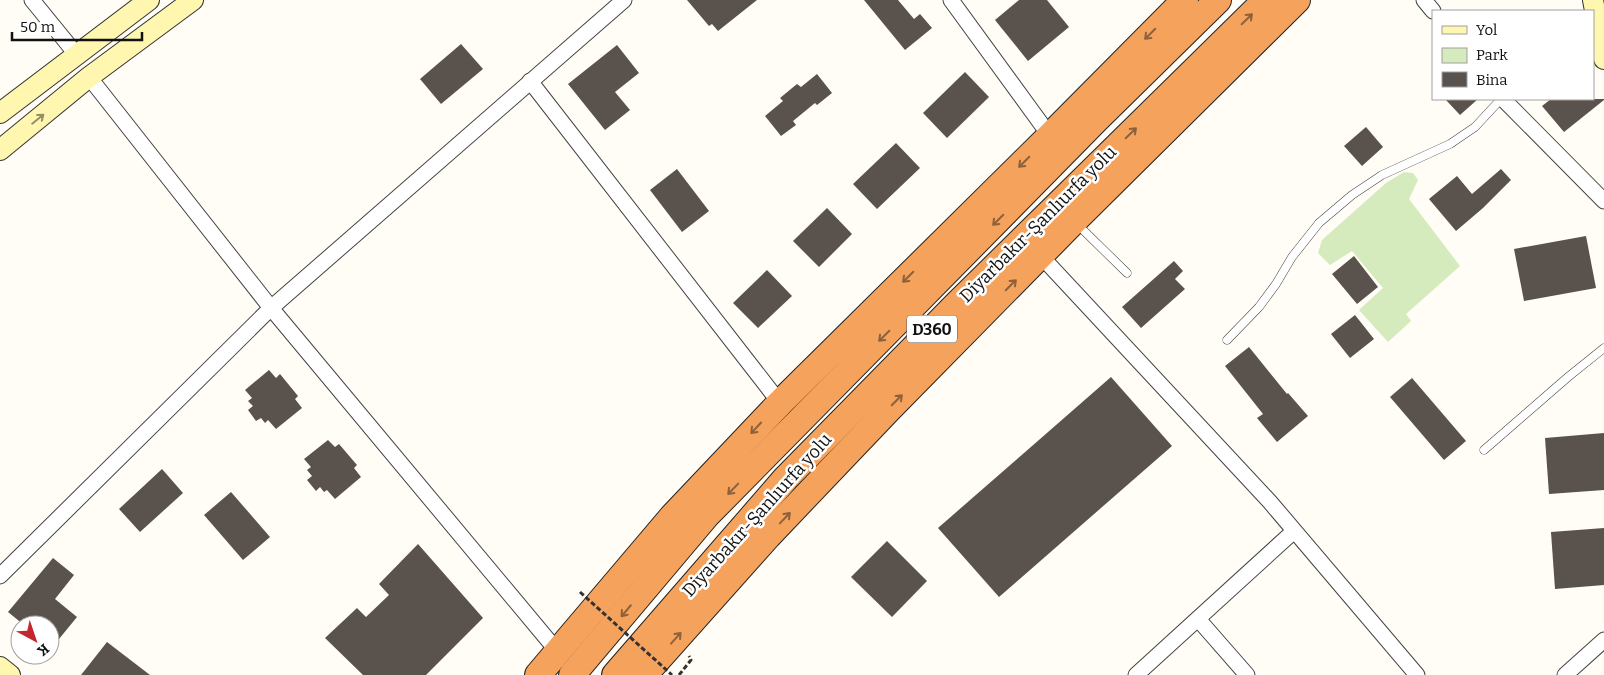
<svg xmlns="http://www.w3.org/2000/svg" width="1604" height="675" font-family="Bitter,serif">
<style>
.green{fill:#d5ebbd}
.building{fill:#5a524d}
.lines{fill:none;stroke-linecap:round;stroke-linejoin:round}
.lane-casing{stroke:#444;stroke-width:9}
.street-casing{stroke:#444;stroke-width:17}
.secondary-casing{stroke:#333;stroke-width:22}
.highway-casing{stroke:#222;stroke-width:28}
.path{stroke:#333;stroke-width:3;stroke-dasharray:5 2.5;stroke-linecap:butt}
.lane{stroke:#fff;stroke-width:8}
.street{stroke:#fff;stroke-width:15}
.secondary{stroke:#fff6b0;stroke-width:20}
.highway{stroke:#f5a25d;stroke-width:26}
.path-bridge{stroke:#333;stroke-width:3;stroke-dasharray:5 2.5;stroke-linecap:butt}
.oneway{stroke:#8e613b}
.oneway2{stroke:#948f68}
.labels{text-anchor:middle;stroke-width:5;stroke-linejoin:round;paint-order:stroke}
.shield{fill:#fff;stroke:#585858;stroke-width:1}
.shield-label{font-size:16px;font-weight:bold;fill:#111}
.street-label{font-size:18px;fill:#111;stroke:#fff}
</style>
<rect width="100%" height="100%" fill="#fffdf5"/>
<path class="green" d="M1404,172L1413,173L1418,180L1409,199L1460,266L1406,314L1411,321L1388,342L1359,310L1383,288L1352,251L1330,265L1318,253L1322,240L1386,183Z"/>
<g class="building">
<path d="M687,0H757L718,31L712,24L709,26Z"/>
<path d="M864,0H898L914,19L920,14L932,28L905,50Z"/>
<path d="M1019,0H1047L1069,27L1028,61L995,20Z"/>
<path d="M461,44L483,69L441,104L420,79Z"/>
<path d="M617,45L639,73L615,92L630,110L605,130L568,84Z"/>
<path d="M965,72L989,97L947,138L923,113Z"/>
<path d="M817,74L832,93L817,105L815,103L793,121L796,125L781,136L765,116L783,101L780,98L797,84L801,87Z"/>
<path d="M1445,99H1478L1460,115Z"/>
<path d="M1551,99H1604V100L1564,132L1542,106Z"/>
<path d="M1366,127L1383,147L1362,166L1344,146Z"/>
<path d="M896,143L920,168L877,209L853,184Z"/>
<path d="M677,169L709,211L682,232L650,190Z"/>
<path d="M1501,169L1511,180L1483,208L1456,231L1429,199L1457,176L1472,194Z"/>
<path d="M827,208L852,234L819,267L793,241Z"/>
<path d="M1586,236L1596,288L1524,301L1514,249Z"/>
<path d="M1354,256L1378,287L1357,304L1332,274Z"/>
<path d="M1174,261L1183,271L1175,279L1185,289L1141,328L1122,307Z"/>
<path d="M767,270L792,296L758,328L733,303Z"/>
<path d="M1355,315L1374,339L1350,358L1331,334Z"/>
<path d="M1249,347L1287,394L1288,393L1308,416L1277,442L1257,418L1263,414L1225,366Z"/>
<path d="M269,370L276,378L280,374L298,396L295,399L302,408L276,429L268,420L265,423L261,418L256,421L248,410L253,406L248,401L252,398L245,390Z"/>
<path d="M1111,377L1172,446L999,597L938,528Z"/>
<path d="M1412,378L1466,441L1444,460L1390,397Z"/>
<path d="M1604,433V490L1549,494L1545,438Z"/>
<path d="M328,440L335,447L339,444L357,465L354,468L361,477L335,499L327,490L324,492L320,487L316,491L307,480L312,476L307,470L311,467L304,459Z"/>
<path d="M162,469L183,493L140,532L119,509Z"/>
<path d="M231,492L270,537L243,560L204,515Z"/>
<path d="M1604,528V585L1555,589L1551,532Z"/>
<path d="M887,541L927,581L892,617L851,577Z"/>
<path d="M418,544L483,618L426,675H363L325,638L357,608L366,617L389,595L379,584Z"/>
<path d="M53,558L74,575L55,599L77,617L50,650V625H24L8,612Z"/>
<path d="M107,642L150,675H81Z"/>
</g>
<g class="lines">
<defs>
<g id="lane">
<path d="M1077,224L1127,273"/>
<path d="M1227,340L1259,307L1276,284L1292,257L1319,223L1352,195L1382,175L1450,144L1475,127L1501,99"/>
<path d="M1484,450L1568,377L1604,348"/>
</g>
<g id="street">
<path d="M32,0L76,54"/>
<path d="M951,0L1050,136"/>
<path d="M1424,0L1433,11"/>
<path d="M89,77L271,308L558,652"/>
<path d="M530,81L780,403"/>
<path d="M1503,99L1604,201"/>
<path d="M1040,255L1270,502L1417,675"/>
<path d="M0,576L271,308L624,0"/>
<path d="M1198,619L1247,675"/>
<path d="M1136,675L1294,531"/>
<path d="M1565,675L1604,640"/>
</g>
<g id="secondary">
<path d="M1593,0L1604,59"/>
<path d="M0,113L149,0"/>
<path d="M0,150L89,77L193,0"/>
<path d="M0,667L10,675"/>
</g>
<g id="highway">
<path d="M538,675L672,517L780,403L1050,136L1185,0"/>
<path d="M572,675L706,516L1096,120L1218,0"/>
<path d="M615,675L786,478L956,305L1266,0"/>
<path d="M644,675L768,536L888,410L1074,221L1297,0"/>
</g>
</defs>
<use href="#lane" class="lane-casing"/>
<use href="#street" class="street-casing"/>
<use href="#secondary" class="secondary-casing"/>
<use href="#highway" class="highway-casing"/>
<path class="path" d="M679,675L691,660L689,656"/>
<use href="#lane" class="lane"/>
<use href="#street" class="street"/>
<use href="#secondary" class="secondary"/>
<use href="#highway" class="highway"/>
<path class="path-bridge" d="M580,592L672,675"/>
</g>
<defs><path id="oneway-shaft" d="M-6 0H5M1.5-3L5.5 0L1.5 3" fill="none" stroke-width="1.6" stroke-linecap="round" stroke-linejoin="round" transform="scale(1.25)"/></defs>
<g class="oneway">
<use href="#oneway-shaft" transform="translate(1247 19) rotate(-44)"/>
<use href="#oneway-shaft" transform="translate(1150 34) rotate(135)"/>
<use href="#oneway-shaft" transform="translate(1131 133) rotate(-44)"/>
<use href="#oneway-shaft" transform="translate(1024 162) rotate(135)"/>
<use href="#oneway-shaft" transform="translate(998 220) rotate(135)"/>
<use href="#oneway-shaft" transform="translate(908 277) rotate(135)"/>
<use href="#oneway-shaft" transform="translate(1011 285) rotate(-45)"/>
<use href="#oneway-shaft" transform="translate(884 336) rotate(135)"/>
<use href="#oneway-shaft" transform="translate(897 400) rotate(-45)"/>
<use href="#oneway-shaft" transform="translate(756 428) rotate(133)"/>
<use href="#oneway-shaft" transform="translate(733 489) rotate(134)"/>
<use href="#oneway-shaft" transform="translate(785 518) rotate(-46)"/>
<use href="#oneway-shaft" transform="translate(626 611) rotate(130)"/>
<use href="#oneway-shaft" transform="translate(676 638) rotate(-48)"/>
</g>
<use class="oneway2" href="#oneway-shaft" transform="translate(38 119) rotate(-39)"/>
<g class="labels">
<rect class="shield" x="907" y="315.5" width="50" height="27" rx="4"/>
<g class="shield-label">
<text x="932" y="335">D360</text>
</g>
<g class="street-label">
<text transform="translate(1038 224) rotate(-45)" y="6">Diyarbakır-Şanlıurfa yolu</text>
<text transform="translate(757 515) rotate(-48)" y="6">Diyarbakır-Şanlıurfa yolu</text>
</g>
</g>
<rect x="1432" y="10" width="162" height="90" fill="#ffffff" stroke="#a0a0a0"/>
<rect x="1442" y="26" width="25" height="8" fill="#fff6b0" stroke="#a0a0a0"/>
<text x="1476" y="35" font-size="15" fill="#111111">Yol</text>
<rect x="1442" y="48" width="25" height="15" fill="#d5ebbd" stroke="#a0a0a0"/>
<text x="1476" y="60" font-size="15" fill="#111111">Park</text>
<rect x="1442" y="72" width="25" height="15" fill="#5a524d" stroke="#a0a0a0"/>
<text x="1476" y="85" font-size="15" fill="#111111">Bina</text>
<g transform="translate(35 640) rotate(140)"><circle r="24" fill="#ffffff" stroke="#a0a0a0"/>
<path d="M0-4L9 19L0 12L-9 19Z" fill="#c4262e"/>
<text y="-8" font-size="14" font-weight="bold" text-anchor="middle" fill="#111111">K</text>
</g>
<path d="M12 32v8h130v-8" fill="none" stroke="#111111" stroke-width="2.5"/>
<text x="20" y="32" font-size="15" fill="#111111" stroke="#ffffff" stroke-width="4" paint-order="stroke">50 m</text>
</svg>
